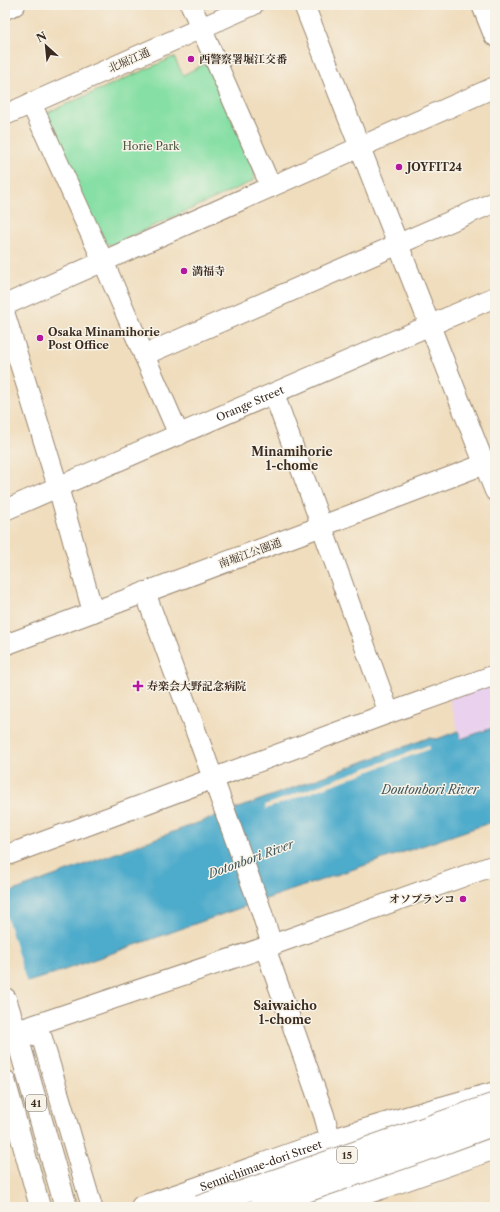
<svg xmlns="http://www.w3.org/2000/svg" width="500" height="1212" font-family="'Libre Caslon Text','Noto Serif JP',serif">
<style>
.built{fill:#ead1ed}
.green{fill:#86dfa4;stroke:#608461}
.water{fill:#4dabcb;stroke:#446a74}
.pier{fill:#f0ddbd}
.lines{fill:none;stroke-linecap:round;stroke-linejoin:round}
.minor-casing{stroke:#96846e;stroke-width:22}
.major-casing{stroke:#96846e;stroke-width:24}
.minor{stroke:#fff;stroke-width:20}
.major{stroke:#fff;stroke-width:22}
.highway-bridge-casing{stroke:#96846e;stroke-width:24;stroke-linecap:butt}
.highway-bridge{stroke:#fff;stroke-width:22}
.poi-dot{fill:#b5179e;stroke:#f7f3e8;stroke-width:1.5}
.labels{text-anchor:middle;stroke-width:3;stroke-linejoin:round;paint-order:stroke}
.shield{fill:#f7f3e8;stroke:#73665b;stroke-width:1}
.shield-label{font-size:10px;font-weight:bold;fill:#3b2a1e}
.poi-label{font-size:11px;font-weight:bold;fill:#3b2a1e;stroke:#f7f3e8;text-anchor:start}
.street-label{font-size:11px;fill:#3b2a1e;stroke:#f7f3e8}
.park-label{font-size:11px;fill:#4e5740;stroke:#f7f3e8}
.neighbourhood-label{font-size:12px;font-weight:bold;fill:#3b2a1e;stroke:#f7f3e8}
.water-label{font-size:12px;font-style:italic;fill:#41575b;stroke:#f7f3e8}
</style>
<rect width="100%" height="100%" fill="#f7f3e8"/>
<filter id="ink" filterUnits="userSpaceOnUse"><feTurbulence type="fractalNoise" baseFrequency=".025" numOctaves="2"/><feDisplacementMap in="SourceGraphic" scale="8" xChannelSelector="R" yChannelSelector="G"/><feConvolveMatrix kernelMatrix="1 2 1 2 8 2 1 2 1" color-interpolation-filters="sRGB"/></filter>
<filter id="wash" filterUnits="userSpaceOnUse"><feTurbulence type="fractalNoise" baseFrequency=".012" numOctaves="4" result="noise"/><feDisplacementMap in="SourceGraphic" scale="16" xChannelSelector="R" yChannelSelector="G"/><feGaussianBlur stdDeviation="0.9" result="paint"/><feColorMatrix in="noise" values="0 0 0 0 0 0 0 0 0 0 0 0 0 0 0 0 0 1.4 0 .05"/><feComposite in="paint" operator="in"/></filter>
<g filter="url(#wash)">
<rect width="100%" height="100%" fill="#f0ddbd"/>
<path class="built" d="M495,683V727L461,739L449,699Z"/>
<path class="green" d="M174,57L183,75L207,63L255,172L253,181L111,245L103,242L46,121L49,112Z"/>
<path class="water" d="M495,727V821L257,902L53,974L5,989V894L428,738L437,739L458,731L461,739Z"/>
<g class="pier">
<path d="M429,745L430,749L266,809L265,805Z"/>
<path d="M5,911L27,984L5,991Z"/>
</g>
</g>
<g filter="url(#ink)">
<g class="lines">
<defs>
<g id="minor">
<path d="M191,5L271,187"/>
<path d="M304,5L495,491"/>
<path d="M5,9L15,5"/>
<path d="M31,103L103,261L179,435"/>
<path d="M5,115L253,5"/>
<path d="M5,305L495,87"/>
<path d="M5,315L58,487L93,612"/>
<path d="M144,355L495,202"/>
<path d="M274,394L389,713"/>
<path id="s1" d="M5,510L495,297"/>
<path d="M145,592L260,907L272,945L267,953L324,1115L335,1156"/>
<path d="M5,645L322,526L495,460"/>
<path d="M5,856L389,713L495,675"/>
<path d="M15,1031L42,1038L92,1207"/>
<path d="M5,1035L272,945L495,865"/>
<path d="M5,1080L40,1207"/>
</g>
<g id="major">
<path d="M483,5L495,35"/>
<path d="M5,999L15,1030L66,1207"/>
<path id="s2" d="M142,1207C197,1190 249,1169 303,1150C366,1128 431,1111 495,1093"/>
<path d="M321,1207L381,1188L495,1148"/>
</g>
</defs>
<use href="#minor" class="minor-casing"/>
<use href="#major" class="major-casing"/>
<use href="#minor" class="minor"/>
<use href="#major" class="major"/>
<defs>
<g id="highway-bridge">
<path d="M199,1207L495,1104"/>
<path d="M260,1207L422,1151L495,1124"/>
</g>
</defs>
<use href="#highway-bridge" class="highway-bridge-casing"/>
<use href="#highway-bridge" class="highway-bridge"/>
</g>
</g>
<g class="poi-dot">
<circle cx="191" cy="59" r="4"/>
<circle cx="399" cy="167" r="4"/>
<circle cx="184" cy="271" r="4"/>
<circle cx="40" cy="338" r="4"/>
<path d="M136 680h4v4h4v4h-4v4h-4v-4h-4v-4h4z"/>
<circle cx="463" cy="899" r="4"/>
</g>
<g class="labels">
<g class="shield">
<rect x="26" y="1095" width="20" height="16" rx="3"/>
<rect x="337" y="1147" width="20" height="16" rx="3"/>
</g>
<g class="shield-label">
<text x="36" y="1107">41</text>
<text x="347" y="1159">15</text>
</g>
<g class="poi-label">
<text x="199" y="63">西警察署堀江交番</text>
<text x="407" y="171">JOYFIT24</text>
<text x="192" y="275">満福寺</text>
<text x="48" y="336">Osaka Minamihorie<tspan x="48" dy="13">Post Office</tspan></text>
<text x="147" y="690">寿楽会大野記念病院</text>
<text x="455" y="903" text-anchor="end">オソブランコ</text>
</g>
<g class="street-label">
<text transform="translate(129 60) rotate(-24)" y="4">北堀江通</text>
<text dy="4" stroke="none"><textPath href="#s1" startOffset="267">Orange Street</textPath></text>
<text transform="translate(250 553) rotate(-20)" y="4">南堀江公園通</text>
<text dy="4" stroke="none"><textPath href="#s2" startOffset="126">Sennichimae-dori Street</textPath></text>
</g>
<g class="park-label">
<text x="151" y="150">Horie Park</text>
</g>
<g class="neighbourhood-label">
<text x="292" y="456">Minamihorie<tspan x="292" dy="14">1-chome</tspan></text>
<text x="285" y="1010">Saiwaicho<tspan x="285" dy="14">1-chome</tspan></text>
</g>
<g class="water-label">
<text x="430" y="794">Doutonbori River</text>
<text transform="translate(251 859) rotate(-20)" y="4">Dotonbori River</text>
</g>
</g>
<rect width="500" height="1212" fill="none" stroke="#f7f3e8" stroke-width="20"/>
<g transform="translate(46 46) rotate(333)" stroke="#f7f3e8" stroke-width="3" paint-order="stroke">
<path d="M0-3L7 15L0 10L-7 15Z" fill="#3b2a1e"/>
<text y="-6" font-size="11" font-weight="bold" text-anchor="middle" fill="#3b2a1e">N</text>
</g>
</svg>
